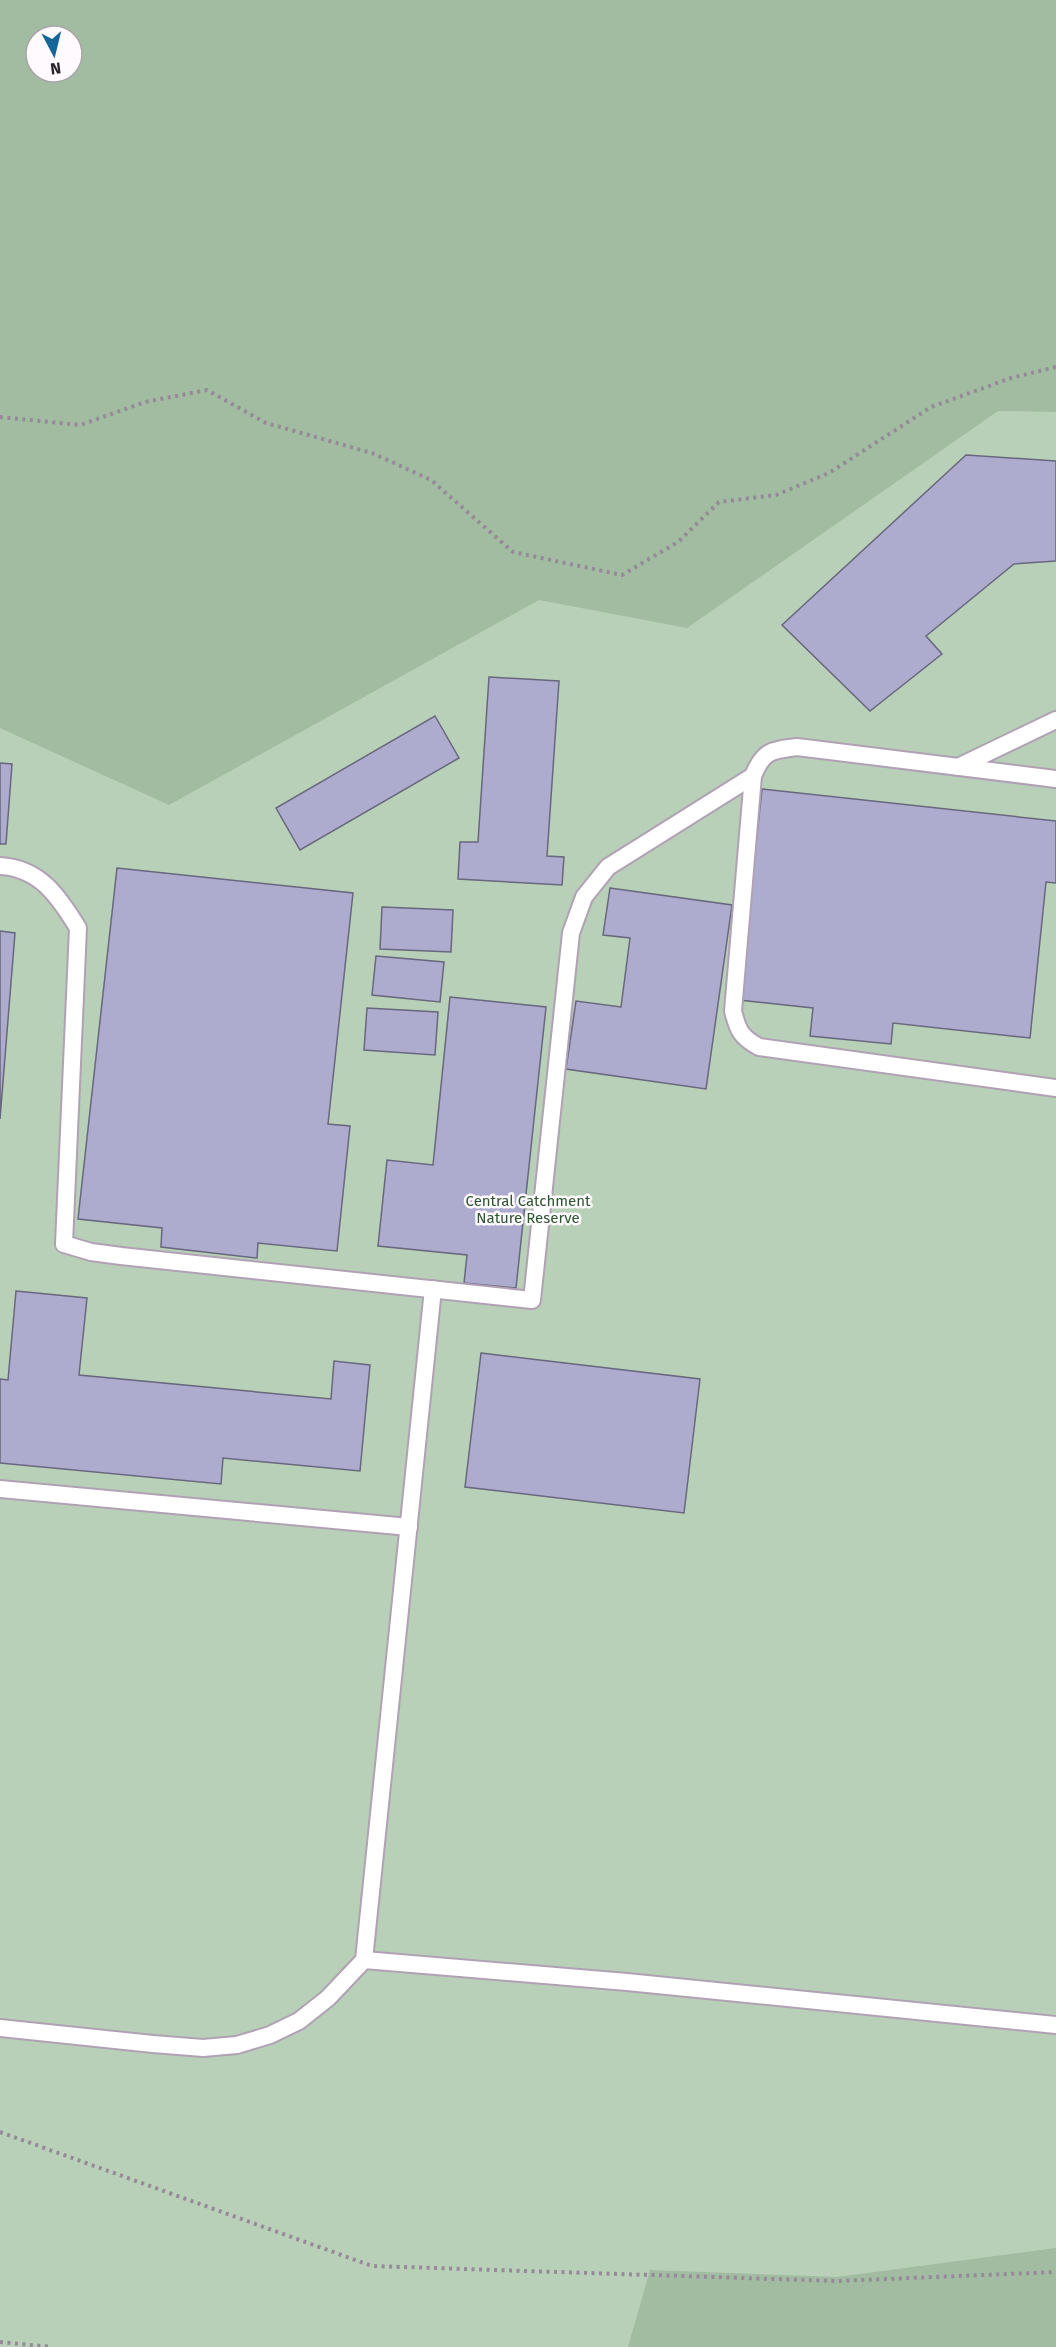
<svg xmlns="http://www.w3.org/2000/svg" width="1056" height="2347" font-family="'Fira Sans',sans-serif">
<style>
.green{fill:#b8d0b8;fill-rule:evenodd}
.forest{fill:#a1bca1;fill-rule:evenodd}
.building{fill:#adacce;stroke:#68677d;stroke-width:1.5}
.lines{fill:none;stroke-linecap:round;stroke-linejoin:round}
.service-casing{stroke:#b1a1b4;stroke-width:20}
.path{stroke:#968a98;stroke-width:4;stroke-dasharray:3 4.5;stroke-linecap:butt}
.service{stroke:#fff;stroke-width:16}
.labels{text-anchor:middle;stroke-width:5;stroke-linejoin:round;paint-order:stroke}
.park-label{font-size:15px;fill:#2c542e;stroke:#fefafe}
</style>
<rect width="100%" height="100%" fill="#f9e7fc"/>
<path class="green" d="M0,0H1056V2347H0ZM36,36H72V72H36Z"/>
<g class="forest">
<path d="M0,0H1056V412L998,411L687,628L539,600L169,805L0,728ZM36,36H72V72H36Z"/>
<path d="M1056,2248V2347H628L650,2270L837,2277Z"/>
</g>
<g class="building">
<path d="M966,455L1056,461V561L1014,564L926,636L942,654L870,711L782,625Z"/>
<path d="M489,677L559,681L547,856L564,857L562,885L458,879L460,842H478Z"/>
<path d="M435,716L459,758L300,850L276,808Z"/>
<path d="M0,763L12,764L6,844H0Z"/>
<path d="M762,789L1056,821V883L1046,882L1030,1038L893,1023L891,1044L810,1036L813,1008L739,1000Z"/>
<path d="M117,868L353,893L328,1124L350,1126L337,1251L258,1243L257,1258L161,1247L162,1228L78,1219Z"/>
<path d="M610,888L732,905L706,1089L566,1069L576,1001L621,1007L630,938L603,935Z"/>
<path d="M382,907L453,910L451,952L380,949Z"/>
<path d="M0,931L15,933L0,1119Z"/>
<path d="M376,956L444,962L440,1002L372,995Z"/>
<path d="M450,997L546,1007L516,1288L464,1283L467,1255L378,1246L387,1160L433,1165Z"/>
<path d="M367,1008L438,1012L435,1055L364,1050Z"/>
<path d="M16,1291L87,1298L79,1375L331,1399L334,1361L370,1365L360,1471L223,1458L221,1484L0,1463V1379L8,1380Z"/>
<path d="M481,1353L700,1379L684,1513L465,1487Z"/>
</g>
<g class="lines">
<defs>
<g id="service">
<path d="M958,767L1056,720"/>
<path d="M1056,779L797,747C771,750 763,751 753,776L733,1011C738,1031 741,1037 759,1047L1056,1088"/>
<path d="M0,866C40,868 59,897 78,928L64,1244L91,1252L121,1256L532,1300L571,933L584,897L608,867L753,776"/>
<path d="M0,1489L409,1527"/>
<path d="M364,1960L627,1982L1056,2025"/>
<path d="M0,2028L153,2044L203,2048L237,2045L270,2035L299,2021L328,1998L364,1960L433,1289"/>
</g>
</defs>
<use href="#service" class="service-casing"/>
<g class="path">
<path d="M0,417L80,425L145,402L207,390L266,423L372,453L431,480L513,552L622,575L678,542L719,502L776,495L829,473L931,407L1011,378L1056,367"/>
<path d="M0,2132L372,2266L837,2281L1056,2272"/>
<path d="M0,2342L52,2347"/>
</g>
<use href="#service" class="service"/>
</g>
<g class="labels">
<g class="park-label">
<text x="528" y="1206">Central Catchment<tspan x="528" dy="17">Nature Reserve</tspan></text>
</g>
</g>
<g transform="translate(54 54) rotate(173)"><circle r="28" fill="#fefafe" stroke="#a9a4a9" stroke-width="1.5"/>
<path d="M0-4.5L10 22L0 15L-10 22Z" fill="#146697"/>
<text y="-9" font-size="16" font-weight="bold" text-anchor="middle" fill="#29232a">N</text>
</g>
</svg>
